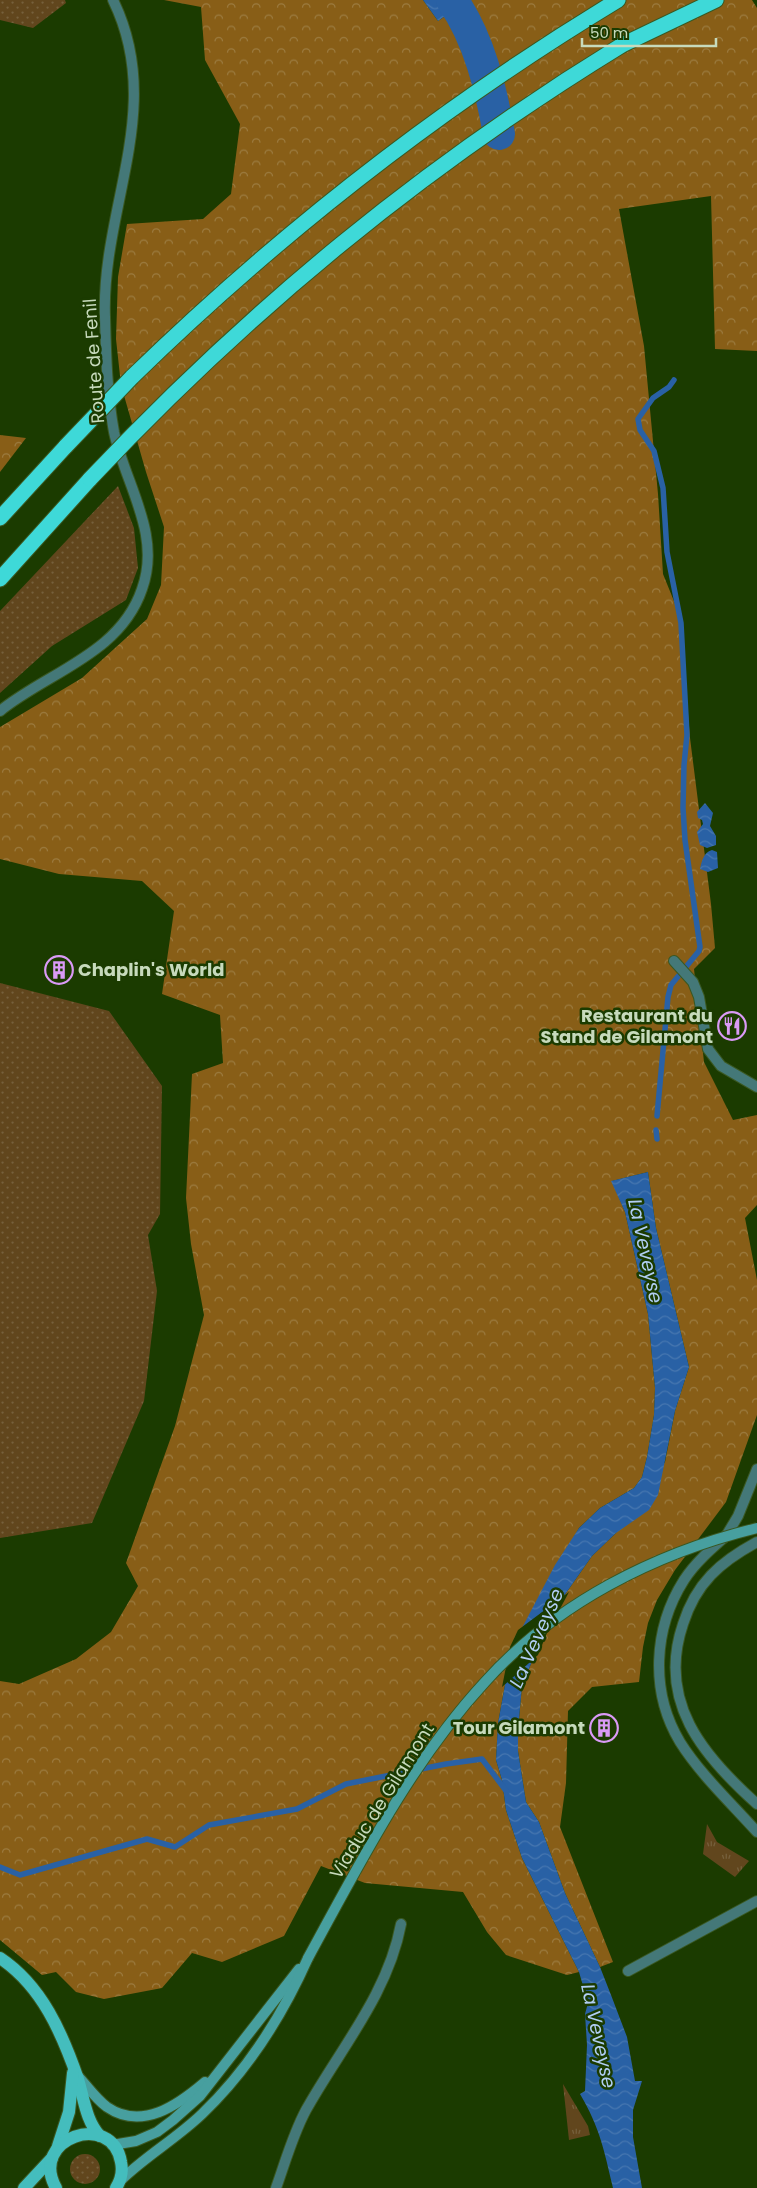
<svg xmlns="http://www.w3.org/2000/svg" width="757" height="2188" font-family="Poppins,sans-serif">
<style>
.grass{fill:url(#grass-dots)}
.forest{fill:url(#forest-crowns)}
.park{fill:url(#park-tufts)}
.water{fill:url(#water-waves)}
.pier{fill:#1b3b00}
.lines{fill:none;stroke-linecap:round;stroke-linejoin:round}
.stream{stroke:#2961a5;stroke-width:5.5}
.river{stroke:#2961a5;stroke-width:32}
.minor-casing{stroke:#3a5822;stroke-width:12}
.tertiary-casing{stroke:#3a5822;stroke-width:12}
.secondary-casing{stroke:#3a5822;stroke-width:12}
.primary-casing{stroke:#3a5822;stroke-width:14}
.motorway-casing{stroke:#3a5822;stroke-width:17}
.minor{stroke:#447878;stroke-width:10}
.tertiary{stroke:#447878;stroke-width:10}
.secondary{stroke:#479f9f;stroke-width:10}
.primary{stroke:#44bdbd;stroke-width:12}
.motorway{stroke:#3ed9d8;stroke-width:15}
.secondary-bridge-casing{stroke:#3a5822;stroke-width:12;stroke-linecap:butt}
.motorway-bridge-casing{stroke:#3a5822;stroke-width:17;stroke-linecap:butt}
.secondary-bridge{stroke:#479f9f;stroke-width:10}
.motorway-bridge{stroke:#3ed9d8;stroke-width:15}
.labels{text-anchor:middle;stroke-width:5;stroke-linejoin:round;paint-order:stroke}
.street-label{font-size:18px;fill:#c7dabc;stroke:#1b3b00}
.poi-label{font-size:18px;font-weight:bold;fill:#c7dabc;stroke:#1b3b00;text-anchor:end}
.water-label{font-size:19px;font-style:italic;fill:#b1cef4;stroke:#1b3b00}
</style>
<defs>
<pattern id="grass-dots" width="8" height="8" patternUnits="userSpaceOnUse" patternTransform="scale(1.25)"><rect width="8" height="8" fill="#61461d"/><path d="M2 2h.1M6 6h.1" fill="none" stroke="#76603c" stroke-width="1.8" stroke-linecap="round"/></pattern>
<pattern id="forest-crowns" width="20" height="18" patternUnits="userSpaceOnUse" patternTransform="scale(1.25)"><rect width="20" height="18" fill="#885e17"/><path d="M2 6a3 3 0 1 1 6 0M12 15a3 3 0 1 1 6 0" fill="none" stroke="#9c7c41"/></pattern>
<pattern id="park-tufts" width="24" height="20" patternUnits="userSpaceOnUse" patternTransform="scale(1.25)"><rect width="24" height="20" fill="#61461d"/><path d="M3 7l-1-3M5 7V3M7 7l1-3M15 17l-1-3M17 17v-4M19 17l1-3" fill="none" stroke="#76603c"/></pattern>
<pattern id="water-waves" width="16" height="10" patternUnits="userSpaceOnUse" patternTransform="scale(1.25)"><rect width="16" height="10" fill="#2961a5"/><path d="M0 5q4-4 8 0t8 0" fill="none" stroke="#4777b0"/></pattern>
</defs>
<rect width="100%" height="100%" fill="#1b3b00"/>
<g class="grass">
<path d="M0,0H65L66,3L33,28L0,20Z"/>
<path d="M118,486L134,528L138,568L126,600L52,646L0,693V611Z"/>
<path d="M0,983L109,1011L162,1086L160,1214L148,1235L157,1291L144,1401L92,1523L0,1538Z"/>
<circle cx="85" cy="2169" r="15"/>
</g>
<g class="forest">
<path d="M164,0H423L438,21L464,3L462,0H752L757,8V351L715,349L711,196L619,209L644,346L658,494L663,574L680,616L690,738L711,904L715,948L694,969L704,1062L733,1120L757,1115V1205L745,1218L757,1280V1415L726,1502L675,1570L657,1600L648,1623L643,1647L639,1682L592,1687L568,1711L566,1783L560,1827L613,1962L600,1967L565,1893L539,1822L526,1802L518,1751V1730L522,1686L544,1632L559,1603L592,1556L616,1533L665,1462L675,1411L689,1367L656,1228L648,1172L612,1181L625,1212L648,1314L655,1388L654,1415L647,1457L642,1477L634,1488L600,1508L579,1528L512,1647L498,1723L496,1760L502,1780L506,1810L522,1858L579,1972L567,1975L506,1955L487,1932L463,1892L365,1883L321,1866L284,1936L222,1962L192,1953L162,1988L104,1999L76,1992L56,1972L42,1975L0,1940V1681L19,1684L76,1659L111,1632L138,1586L126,1563L175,1426L204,1315L191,1244L186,1198L192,1074L223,1063L220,1015L162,994L174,911L142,881L59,874L0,859V727L82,678L147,619L161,585L164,527L146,472L121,385L116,339L118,277L127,224L203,219L231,194L240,124L205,60L201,7Z"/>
<path d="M0,435L26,438L0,472Z"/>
</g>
<g class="park">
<path d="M707,1824L717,1842L749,1861L735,1877L703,1854Z"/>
<path d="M563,2084L588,2126L590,2135L569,2140Z"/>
</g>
<g class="water">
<path d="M423,0H462L464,3L438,21Z"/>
<path d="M705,803L713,813L710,826L716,836V845L707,848L700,845L697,832L703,824L702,820L698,818L697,812Z"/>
<path d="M712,850L717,852L718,868L708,872L700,869C702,861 703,853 712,850Z"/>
<path d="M648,1172L656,1228L689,1367L675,1411L658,1495L649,1510L616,1533L592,1556L559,1603L544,1632L522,1686L518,1730V1751L526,1802L539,1822L565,1893L600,1967L611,1995L627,2037L635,2081H642L633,2110V2137L642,2188H613C604,2150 600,2128 580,2094L585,2091L587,2045L585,2014L588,2003L579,1972L522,1858L506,1810L502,1780L496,1760L498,1723L512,1647L555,1565L579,1528L600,1508L634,1488L642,1477L647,1457L654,1415L655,1388L648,1314L625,1212L611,1181Z"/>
</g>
<path class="pier" d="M569,1592L547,1633L538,1655L502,1687L510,1647L518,1630Z"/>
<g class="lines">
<g class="stream">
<path d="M657,1116L668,997L671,985L699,951L700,947L685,840L683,808L684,765L687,735L681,623L667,552L663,488L654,451L640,430L638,419L653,398L669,387L674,380"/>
<path d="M656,1130L657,1139"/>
<path d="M0,1867L20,1875L147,1839L175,1847L209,1825L297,1809L346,1784L446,1764L482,1759L507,1792"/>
</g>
<path class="river" d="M452,0C479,38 491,89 499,134"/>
<defs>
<g id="minor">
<path d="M674,961L693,982L699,997L708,1049L721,1066L757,1087"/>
<path d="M726,1536L738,1516L757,1469"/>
<path d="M628,1971L757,1901"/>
<path d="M276,2188C285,2163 293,2134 306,2110C340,2049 388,1994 401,1924"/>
</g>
<g id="tertiary">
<path d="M0,711C48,672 120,654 142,589C162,534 125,484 114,432C107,394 106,355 105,317C101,208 166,108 113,0"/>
<path d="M726,1536C711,1549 695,1563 684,1580C653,1629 650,1692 680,1742C700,1774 732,1804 757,1832"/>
<path d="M757,1542C720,1562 696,1583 683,1624C657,1701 702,1755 757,1804"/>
</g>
<g id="secondary">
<path d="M78,2076C87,2086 96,2099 107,2107C142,2131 178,2105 205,2082"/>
<path d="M112,2145L136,2141L157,2132L173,2120L200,2096L299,1969"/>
<path d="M119,2182C144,2157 176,2139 202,2114C248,2070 282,2016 308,1958"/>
</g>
<g id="primary">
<path d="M0,1958C42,1986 62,2033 78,2079C84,2099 86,2121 100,2136"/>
<path d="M58,2146L69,2112L73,2073"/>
<path d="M24,2188L52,2158"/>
<path d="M56,2188C28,2138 112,2110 121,2162C123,2171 121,2180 116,2188"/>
</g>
<g id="motorway">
<path d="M622,45L716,0"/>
<path d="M132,377C280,233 441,107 618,0"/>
<path d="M0,518L66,446"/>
<path d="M0,579L90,479"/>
</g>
</defs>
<use href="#minor" class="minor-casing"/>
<use href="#tertiary" class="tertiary-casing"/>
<use href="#secondary" class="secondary-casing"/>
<use href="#primary" class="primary-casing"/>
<use href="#motorway" class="motorway-casing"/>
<use href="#minor" class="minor"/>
<use href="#tertiary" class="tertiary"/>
<use href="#secondary" class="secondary"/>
<use href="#primary" class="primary"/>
<use href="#motorway" class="motorway"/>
<defs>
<path id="secondary-bridge" d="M308,1958C360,1863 411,1762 485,1682C556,1603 655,1553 757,1528"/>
<g id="motorway-bridge">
<path d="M66,446L132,377"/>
<path d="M90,479C251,308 423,167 622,45"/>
</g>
</defs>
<use href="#secondary-bridge" class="secondary-bridge-casing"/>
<use href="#motorway-bridge" class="motorway-bridge-casing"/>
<use href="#secondary-bridge" class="secondary-bridge"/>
<use href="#motorway-bridge" class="motorway-bridge"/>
</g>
<defs>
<symbol id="building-ring" viewBox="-11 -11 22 22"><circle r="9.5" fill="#1b3b00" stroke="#da9af6" stroke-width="1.5"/><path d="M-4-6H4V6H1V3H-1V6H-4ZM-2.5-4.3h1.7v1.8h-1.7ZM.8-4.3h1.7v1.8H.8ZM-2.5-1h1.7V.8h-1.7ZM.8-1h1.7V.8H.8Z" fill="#da9af6"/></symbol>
<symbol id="restaurant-ring" viewBox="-11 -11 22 22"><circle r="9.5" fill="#1b3b00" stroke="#da9af6" stroke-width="1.5"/><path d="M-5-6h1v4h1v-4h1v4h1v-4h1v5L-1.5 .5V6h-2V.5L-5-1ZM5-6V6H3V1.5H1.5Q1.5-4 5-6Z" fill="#da9af6"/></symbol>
</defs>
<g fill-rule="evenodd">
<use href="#building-ring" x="43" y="954" width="32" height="32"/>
<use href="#restaurant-ring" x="716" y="1010" width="32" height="32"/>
<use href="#building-ring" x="588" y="1712" width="32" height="32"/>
</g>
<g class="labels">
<g class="street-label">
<text transform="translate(94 361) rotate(-94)" y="6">Route de Fenil</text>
<text transform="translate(382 1801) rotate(-58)" y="6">Viaduc de Gilamont</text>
</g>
<g class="poi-label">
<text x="78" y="976" text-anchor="start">Chaplin's World</text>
<text x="713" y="1022">Restaurant du<tspan x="713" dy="21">Stand de Gilamont</tspan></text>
<text x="585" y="1734">Tour Gilamont</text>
</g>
<g class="water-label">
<text transform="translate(646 1251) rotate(78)" y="7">La Veveyse</text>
<text transform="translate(536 1638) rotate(-66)" y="7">La Veveyse</text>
<text transform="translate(599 2036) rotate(78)" y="7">La Veveyse</text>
</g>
</g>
<path d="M582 38v8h134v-8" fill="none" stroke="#c7dabc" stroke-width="2.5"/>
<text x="590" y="38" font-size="15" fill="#c7dabc" stroke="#1b3b00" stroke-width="4" paint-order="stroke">50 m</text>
</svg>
